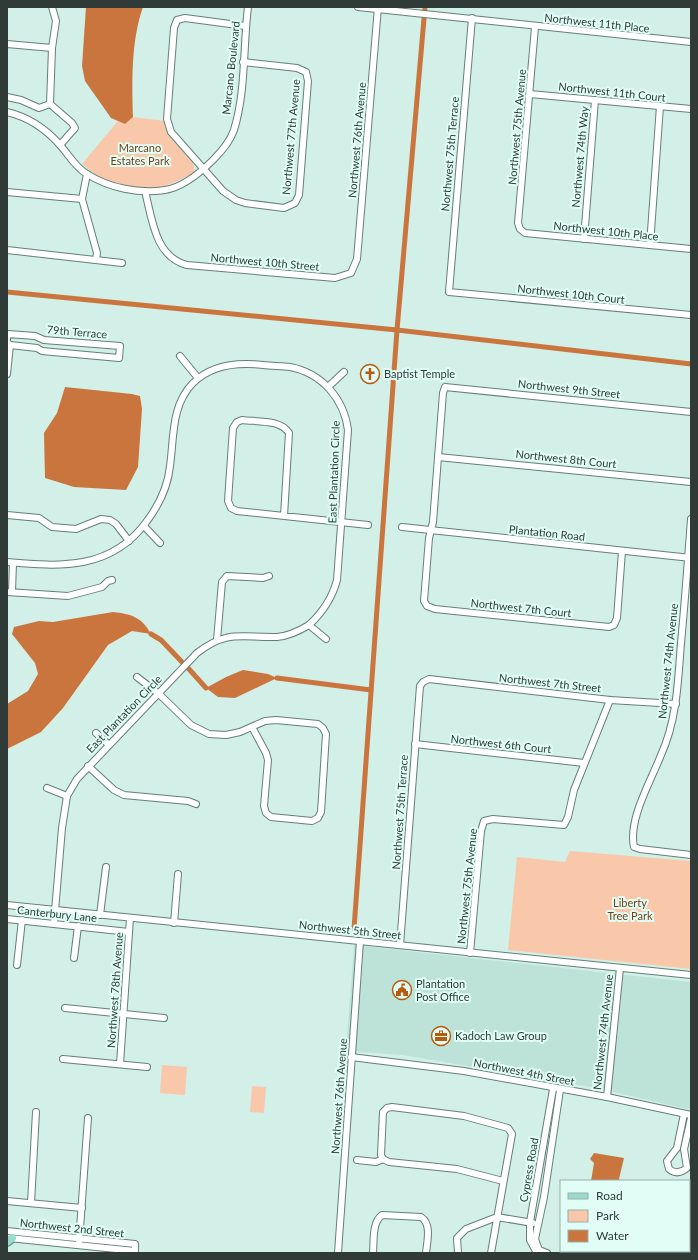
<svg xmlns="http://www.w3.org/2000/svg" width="698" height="1260" font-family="Lato,sans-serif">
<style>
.built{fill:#bde3d9}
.green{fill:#f9c7aa}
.water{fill:#cb753e}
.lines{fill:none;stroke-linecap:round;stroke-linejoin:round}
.canal{stroke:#cb753e;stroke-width:5}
.minor-casing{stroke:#647f78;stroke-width:8}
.major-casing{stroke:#4b9385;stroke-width:10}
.minor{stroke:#fff;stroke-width:6}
.major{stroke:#9bdbce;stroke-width:8}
.labels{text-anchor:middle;stroke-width:4;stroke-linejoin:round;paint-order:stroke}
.street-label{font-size:11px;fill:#303b38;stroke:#e0fef6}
.park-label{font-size:11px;fill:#773e17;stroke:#e0fef6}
.poi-label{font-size:11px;fill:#303b38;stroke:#e0fef6;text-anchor:start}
</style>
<rect width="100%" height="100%" fill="#d2f0e8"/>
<path class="built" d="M354,945L691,982V1110L596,1088L402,1055L346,1051Z"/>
<g class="green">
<path d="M133,117L165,121L168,135L192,162L194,167V172C170,188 139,195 110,183C100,179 91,171 82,164L118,121L125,124Z"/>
<path d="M570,851L691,861V969L508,950L517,857L565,862Z"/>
<path d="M162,1065L187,1067L185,1095L160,1093Z"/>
<path d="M252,1086L266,1087L264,1113L250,1112Z"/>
</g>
<g class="water">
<path d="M86,7H143C131,41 132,81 133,117L125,124L111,118L85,81L82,66Z"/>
<path d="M65,387L132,394L140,396L142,409L138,467L126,490L74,487L45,478L44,433L57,413Z"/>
<path d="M113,612C131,614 142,617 151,634L132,631L108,645L63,708L41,732L7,749V704L28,691L38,674L35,663L12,634L14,627L39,621L53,622Z"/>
<path d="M243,670L268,674L277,678L235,698L218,697L206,688L226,677Z"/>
<path d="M594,1153L624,1158L619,1179L620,1181H591L594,1163L590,1159Z"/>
</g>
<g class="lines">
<g class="canal">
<path d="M7,292L397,330L691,364"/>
<path d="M151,634L161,640L182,662"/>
<path d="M188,668L206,688"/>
<path d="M277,678L371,690"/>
<path d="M354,929L397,330L425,7"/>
</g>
<defs>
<g id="minor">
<path d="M358,7L691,42"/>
<path d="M472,18L449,292L691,315"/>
<path d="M535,27L518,223L520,229L525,233L691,249"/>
<path d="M7,44L52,48"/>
<path d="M243,62L297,68L306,72L308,81L299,195L295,203L284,208L245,203L236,200L223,191L194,158L171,132L167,119L174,28L177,20L185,18L245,26"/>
<path d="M530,94L691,109"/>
<path d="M7,97L21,100L39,108L50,104"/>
<path d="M50,104L52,48L56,21L52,7"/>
<path d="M50,104L72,123L75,128L60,145"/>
<path d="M7,112C28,117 46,129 60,145C69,155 75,167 87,174C109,188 139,194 165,190C184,187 201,172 213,160C222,151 230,142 234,130C246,91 243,47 248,7"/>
<path d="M87,174L82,199L97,253L96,260"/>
<path d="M145,191C152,219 155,257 187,265L335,278L351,273L357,259L378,7"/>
<path d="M7,192L82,199"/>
<path d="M584,239L595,100"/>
<path d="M650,245L660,106"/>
<path d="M7,250L122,263"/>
<path d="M7,339L8,334L35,336L44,340L120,346L119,358L42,351L37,348L10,345L7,342"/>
<path d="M180,356L198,378"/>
<path d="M7,374L10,345"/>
<path d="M328,387L344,372"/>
<path d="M438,457L691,482"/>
<path d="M7,515L39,518L52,527L76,529L101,519L110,520L116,524L129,541"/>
<path d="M284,516L289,433C280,419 257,422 242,420L237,422L233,428L228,501L231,508L237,511L368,525"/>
<path d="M691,519C688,560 685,601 681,643C678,681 677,720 661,755C651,781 628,819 634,847L640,849L691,855"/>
<path d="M144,526L160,543"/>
<path d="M402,527L691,558"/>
<path d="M622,551L617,618L614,625L609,627L435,609L427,606L424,601L429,538L433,522L443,393L445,387L691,412"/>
<path d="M7,562C61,567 112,570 147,521C159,505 168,486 170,466C174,438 171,405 193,383C212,364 238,362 263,365C272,366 282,366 290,367C322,373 344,399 348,430L337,580C332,599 323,612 309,625L326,639"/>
<path d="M12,591L13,563"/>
<path d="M7,592L68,596L102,587L108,581L112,580"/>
<path d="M217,640L222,582L227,576L263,578L269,576"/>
<path d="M137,677L159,694L191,725L209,734L226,735L240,732L265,721L276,720L318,724L323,728L326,734L321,812L318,818L312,821L271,817L266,813L264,806L268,760L266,753L252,727"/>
<path d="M96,733L108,744"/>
<path d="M415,744L584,763"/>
<path d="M88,766L114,790L124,795L188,801L196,804"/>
<path d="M47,788L67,796"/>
<path d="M7,905L691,975"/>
<path d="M100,915L106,867"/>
<path d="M7,919L129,932"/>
<path d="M54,923L62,828L67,796L77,779L197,653C228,629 242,638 277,637C289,636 299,631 309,625"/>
<path d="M174,923L178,874"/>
<path d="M400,945L420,686L423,682L429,679L610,700L676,704"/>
<path d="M470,953L481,831L484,821L493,819L564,825L568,817L574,790L610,700"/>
<path d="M74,958L78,926"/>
<path d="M17,965L22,920"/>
<path d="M65,1008L164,1018"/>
<path d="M351,1057L464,1071L607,1097L691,1115"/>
<path d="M63,1059L147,1067"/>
<path d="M120,1064L130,918"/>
<path d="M607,1097L620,968"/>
<path d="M684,1114L677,1148L667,1161L669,1169C675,1174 681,1173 687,1168L684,1149L691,1118"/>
<path d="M383,1159L381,1155L383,1112L387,1108L392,1107L464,1116L508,1128L512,1134L491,1253"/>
<path d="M383,1159L389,1162L457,1169L503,1181"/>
<path d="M357,1160L376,1162L383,1159"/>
<path d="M7,1201L82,1208"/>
<path d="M31,1203L36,1112"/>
<path d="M7,1231L135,1244V1251L9,1238"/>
<path d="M79,1242L88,1118"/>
<path d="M338,1253L360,941"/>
<path d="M373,1253C374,1241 372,1222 382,1215L421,1217C432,1224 427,1242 426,1253"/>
<path d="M458,1253L457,1238L466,1229L497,1217L533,1223"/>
<path d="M537,1253L530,1240V1222L553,1089"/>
<path d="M547,1253L539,1250L535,1239L544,1197L560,1090"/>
</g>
<path id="major" d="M7,1242L12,1238"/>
</defs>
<use href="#minor" class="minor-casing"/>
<use href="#major" class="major-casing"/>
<use href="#minor" class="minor"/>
<use href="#major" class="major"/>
</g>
<defs>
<symbol id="church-ring" viewBox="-11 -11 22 22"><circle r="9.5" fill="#e0fef6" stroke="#b85a0e" stroke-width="1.5"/><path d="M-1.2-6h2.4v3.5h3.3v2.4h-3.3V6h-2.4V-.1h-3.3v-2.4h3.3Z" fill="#b85a0e"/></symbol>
<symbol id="civic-ring" viewBox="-11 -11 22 22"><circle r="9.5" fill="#e0fef6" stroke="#b85a0e" stroke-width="1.5"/><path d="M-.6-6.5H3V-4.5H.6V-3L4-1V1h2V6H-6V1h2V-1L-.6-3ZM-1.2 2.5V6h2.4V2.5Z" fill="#b85a0e"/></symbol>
<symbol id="office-ring" viewBox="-11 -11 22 22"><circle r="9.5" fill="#e0fef6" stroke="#b85a0e" stroke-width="1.5"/><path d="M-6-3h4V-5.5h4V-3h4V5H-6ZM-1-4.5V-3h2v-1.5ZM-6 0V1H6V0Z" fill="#b85a0e"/></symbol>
</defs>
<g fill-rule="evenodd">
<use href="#church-ring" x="359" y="363" width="22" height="22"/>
<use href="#civic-ring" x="391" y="979" width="22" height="22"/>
<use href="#office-ring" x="430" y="1025" width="22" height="22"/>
</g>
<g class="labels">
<g class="street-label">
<text transform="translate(597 23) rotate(6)" y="4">Northwest 11th Place</text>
<text transform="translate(231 68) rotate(-84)" y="4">Marcano Boulevard</text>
<text transform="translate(612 92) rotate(6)" y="4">Northwest 11th Court</text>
<text transform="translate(517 127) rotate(-85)" y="4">Northwest 75th Avenue</text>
<text transform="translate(291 137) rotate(-85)" y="4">Northwest 77th Avenue</text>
<text transform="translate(357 140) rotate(-85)" y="4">Northwest 76th Avenue</text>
<text transform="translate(450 154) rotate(-85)" y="4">Northwest 75th Terrace</text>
<text transform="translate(580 157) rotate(-85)" y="4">Northwest 74th Way</text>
<text transform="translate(606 231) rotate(6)" y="4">Northwest 10th Place</text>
<text transform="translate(265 262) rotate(5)" y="4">Northwest 10th Street</text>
<text transform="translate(571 294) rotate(6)" y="4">Northwest 10th Court</text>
<text transform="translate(77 332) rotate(5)" y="4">79th Terrace</text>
<text transform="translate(569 389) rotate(6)" y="4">Northwest 9th Street</text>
<text transform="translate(566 459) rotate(6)" y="4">Northwest 8th Court</text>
<text transform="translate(334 472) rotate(-88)" y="4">East Plantation Circle</text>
<text transform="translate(547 533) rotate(6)" y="4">Plantation Road</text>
<text transform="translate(521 608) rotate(6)" y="4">Northwest 7th Court</text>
<text transform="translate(668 661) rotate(-84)" y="4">Northwest 74th Avenue</text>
<text transform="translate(550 683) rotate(6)" y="4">Northwest 7th Street</text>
<text transform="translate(124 714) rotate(-46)" y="4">East Plantation Circle</text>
<text transform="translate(501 744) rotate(6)" y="4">Northwest 6th Court</text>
<text transform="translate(400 812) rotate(-86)" y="4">Northwest 75th Terrace</text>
<text transform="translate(467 886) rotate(-84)" y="4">Northwest 75th Avenue</text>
<text transform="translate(57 914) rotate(6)" y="4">Canterbury Lane</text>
<text transform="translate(350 930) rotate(6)" y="4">Northwest 5th Street</text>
<text transform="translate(115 990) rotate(-86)" y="4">Northwest 78th Avenue</text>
<text transform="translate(603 1032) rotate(-84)" y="4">Northwest 74th Avenue</text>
<text transform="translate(524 1072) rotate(11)" y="4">Northwest 4th Street</text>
<text transform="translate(339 1096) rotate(-86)" y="4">Northwest 76th Avenue</text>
<text transform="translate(529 1170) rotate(-80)" y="4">Cypress Road</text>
<text transform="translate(72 1228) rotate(6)" y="4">Northwest 2nd Street</text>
</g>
<g class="park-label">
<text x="140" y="152">Marcano<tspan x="140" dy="13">Estates Park</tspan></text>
<text x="630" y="907">Liberty<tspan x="630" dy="13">Tree Park</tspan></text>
</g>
<g class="poi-label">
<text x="384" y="378">Baptist Temple</text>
<text x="416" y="988">Plantation<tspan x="416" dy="13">Post Office</tspan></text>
<text x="455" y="1040">Kadoch Law Group</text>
</g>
</g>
<rect width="698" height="1260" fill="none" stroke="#303b38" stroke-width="16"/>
<rect x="560" y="1180" width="130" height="72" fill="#e0fef6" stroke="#9ab0aa"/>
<rect x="568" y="1193" width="20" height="6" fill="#9bdbce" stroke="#9ab0aa"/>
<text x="596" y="1200" font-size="12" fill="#303b38">Road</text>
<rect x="568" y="1210" width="20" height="12" fill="#f9c7aa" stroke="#9ab0aa"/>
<text x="596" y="1220" font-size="12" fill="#303b38">Park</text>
<rect x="568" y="1230" width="20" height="12" fill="#cb753e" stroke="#9ab0aa"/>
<text x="596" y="1240" font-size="12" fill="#303b38">Water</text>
</svg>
